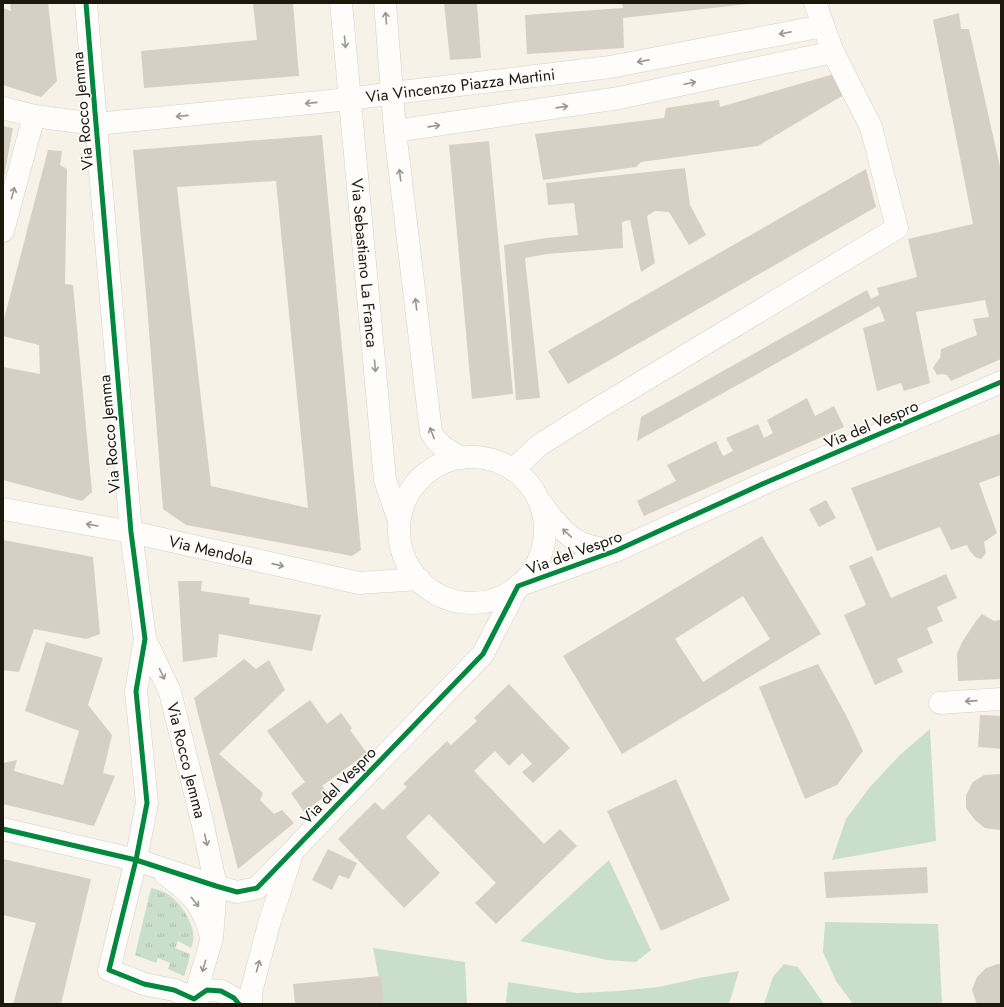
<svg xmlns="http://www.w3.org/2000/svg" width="1004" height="1007" font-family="Jost,sans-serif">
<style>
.grass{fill:url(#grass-tufts)}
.green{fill:#cadecc}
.building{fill:#d5d0c3;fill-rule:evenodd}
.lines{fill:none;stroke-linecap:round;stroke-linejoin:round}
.minor-casing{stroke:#d5d0c5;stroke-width:23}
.tertiary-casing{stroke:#d5d0c5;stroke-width:23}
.minor{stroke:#fefdfb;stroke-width:22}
.tertiary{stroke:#fefdfb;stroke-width:22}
.cycleway-casing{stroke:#fff;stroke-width:8}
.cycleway{stroke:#00873e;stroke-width:5}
.oneway{stroke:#99968f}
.labels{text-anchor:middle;stroke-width:3;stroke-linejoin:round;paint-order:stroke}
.street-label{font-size:16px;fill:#1d180c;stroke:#fff}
</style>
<defs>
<pattern id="grass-tufts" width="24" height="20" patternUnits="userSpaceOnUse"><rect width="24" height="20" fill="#cadecc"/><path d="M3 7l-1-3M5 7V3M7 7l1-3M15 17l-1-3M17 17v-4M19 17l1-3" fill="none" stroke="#adbeae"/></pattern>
</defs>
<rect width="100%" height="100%" fill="#f7f2e7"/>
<path class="grass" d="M151,888C155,889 160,890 164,892C177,898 191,918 193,932C194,937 193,943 191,948L178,941L175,948L190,954L188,964L184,976L168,969L170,963L158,958L156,963L135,955Z"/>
<g class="green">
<path d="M930,729L936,841L832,860L846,819L870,787L900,755Z"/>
<path d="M609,860L651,950L636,962L607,960L520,941Z"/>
<path d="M825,922L938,924L942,1004H853L836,981L823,952Z"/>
<path d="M373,948L465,962L467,1004H384Z"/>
<path d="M784,964L798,967L824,1004H764L773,977Z"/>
<path d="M739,971L729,1004H506L508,982L577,993L618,991L659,987L699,978Z"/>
</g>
<g class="building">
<path d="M10,3H48L57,81L41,97L3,85V8L11,11Z"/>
<path d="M253,3H293L299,76L144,88L141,51L257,40Z"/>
<path d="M444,3H477L481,58L450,60Z"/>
<path d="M622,3H748V4L623,18L624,48L527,54L525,15L623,8Z"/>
<path d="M959,13L961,29H969L1001,171V359L951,381L947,375L941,374L937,375L933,368L936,363L940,358L941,349L977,335L973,319L989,317L985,300L916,312L930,383L904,391L901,383L877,391L863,328L885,321L879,306L637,441L641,417L867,290L871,299L879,295L877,288L917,277L908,239L973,224L933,20Z"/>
<path d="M834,74L842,96L758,146L641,162L636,167L543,180L535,134L664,118L666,108L719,100L720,107Z"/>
<path d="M3,126L13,128L4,177H3Z"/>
<path d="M322,135L361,550L352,556L186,525L163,509L147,305L133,150ZM276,181L308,508L211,486L177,187Z"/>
<path d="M489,141L513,394L472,399L449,145Z"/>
<path d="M48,150L62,151L60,165L67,169L65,284L73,285L92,492L82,501L3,480V367L40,374L39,345L3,336V323Z"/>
<path d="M685,168L690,205L706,235L689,245L669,212L655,211L647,216L655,263L641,272L630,220L622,222L623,248L547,254L525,258L540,398L516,400L504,245L546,238L578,235L574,203L548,205L546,183Z"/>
<path d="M866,169L876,207L568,384L548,351Z"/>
<path d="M807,398L815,416L834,406L844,427L644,516L637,501L676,481L667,465L716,441L723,456L733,451L726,438L758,424L764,438L773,433L767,420Z"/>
<path d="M1001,433V475L979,483L997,533L984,542L986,553L981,559L975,557L970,551L967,545L951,550L940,527L877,551L851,488Z"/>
<path d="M826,500L836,518L819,527L809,509Z"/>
<path d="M762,536L821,634L622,754L563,656ZM743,596L770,639L703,682L675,639Z"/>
<path d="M3,540L93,557L100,634L86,639L34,629L19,672L3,670Z"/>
<path d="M872,556L891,598L946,574L957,598L937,607L943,621L927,628L933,643L897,659L903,672L875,685L844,615L866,605L849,566Z"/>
<path d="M178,581H202L201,591L250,598L249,604L321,615L312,651L219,634L217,657L183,662Z"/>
<path d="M982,614L994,621L1001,620V679L958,681L957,654L962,642L976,621Z"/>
<path d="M46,642L103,658L88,705L112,735L103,773L115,776L94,826L3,804V763L17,760L14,771L63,785L79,731L25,711Z"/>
<path d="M244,659L256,669L269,660L285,690L219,754L263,793L260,800L274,814L282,810L294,823L238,869L194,698Z"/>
<path d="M818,664L847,717L863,751L837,785L805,799L759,687Z"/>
<path d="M509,684L570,748L533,783L522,772L532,764L522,753L509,766L495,751L474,771L544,844L560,829L577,846L496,924L475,903L496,883L429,814L406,837L440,873L404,908L338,839L375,802L383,810L407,787L403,784L447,741L451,745L477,721L474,718Z"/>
<path d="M310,700L327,724L341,713L352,728L350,730L367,753L322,786L328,794L304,812L291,793L305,782L267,731Z"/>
<path d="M980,715L1001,716V749L978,747Z"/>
<path d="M1001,774V830H1000L985,828L975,820L966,808V795L973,782L984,775Z"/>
<path d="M676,779L730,900L661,931L607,811Z"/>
<path d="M328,849L357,863L349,879L339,875L332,890L312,880Z"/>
<path d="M3,859L91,879L61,1004H13L36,923L3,915Z"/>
<path d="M927,867L928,893L826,898L824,872Z"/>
<path d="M998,964H1001V1004H978L976,1002L972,990L977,977L986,968Z"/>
<path d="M381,976L384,1004H295L293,984Z"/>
</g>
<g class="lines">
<defs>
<g id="minor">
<path d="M86,3L96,124L131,532L145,639L136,691L147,803L136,860L109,970L144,984L174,990L194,999L207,990L221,991L234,998L239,1004"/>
<path id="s1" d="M341,3L385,480L399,521"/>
<path d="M385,3L395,131L431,432C437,445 449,451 461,458"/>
<path id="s2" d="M3,108L34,116L96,124L350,99L393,93L610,67L823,26"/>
<path d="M395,131L619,98L833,52"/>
<path d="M3,231L34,116"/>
<path d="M513,470L538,446L587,415L897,228L871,127L833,52L815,3"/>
<path id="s3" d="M3,509L131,532L359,583L419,579"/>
<path id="s4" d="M145,639L170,692L202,821L216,886L212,938L194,999L191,1004"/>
<path d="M940,703L1001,699"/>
<path d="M3,829L136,860L216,886L237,892L257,888L483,654L518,586"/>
<path d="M165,874C176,882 189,892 197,903C204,913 208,925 211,936"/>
<path d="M251,1004V992L269,924L291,857"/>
</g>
<g id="tertiary">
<circle cx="472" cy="530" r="73"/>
<path d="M541,503C550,516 566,536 581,543C592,548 604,549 615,551"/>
<path d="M518,586L615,551L767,482L1001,382"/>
</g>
</defs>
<use href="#minor" class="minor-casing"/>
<use href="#tertiary" class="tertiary-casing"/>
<use href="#minor" class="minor"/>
<use href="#tertiary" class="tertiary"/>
<defs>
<g id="cycleway">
<path d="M86,3L96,124L131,532L145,639L136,691L147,803L136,860L109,970L144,984L174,990L194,999L207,990L221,991L234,998L239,1004"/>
<path d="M3,829L136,860L216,886L237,892L257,888L483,654L518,586L615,551L767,482L1001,382"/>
</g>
</defs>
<use href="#cycleway" class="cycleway-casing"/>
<use href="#cycleway" class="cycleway"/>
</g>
<defs><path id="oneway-shaft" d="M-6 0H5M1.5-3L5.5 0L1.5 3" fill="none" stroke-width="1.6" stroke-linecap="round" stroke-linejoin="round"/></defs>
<g class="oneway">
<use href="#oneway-shaft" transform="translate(386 18) rotate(-95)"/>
<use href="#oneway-shaft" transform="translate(785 33) rotate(169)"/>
<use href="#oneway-shaft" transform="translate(345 42) rotate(85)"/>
<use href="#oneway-shaft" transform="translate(643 61) rotate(169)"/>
<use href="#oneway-shaft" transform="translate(690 83) rotate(-12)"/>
<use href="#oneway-shaft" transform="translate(311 103) rotate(174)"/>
<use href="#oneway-shaft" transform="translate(562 107) rotate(-8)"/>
<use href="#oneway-shaft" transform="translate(182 116) rotate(174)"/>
<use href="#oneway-shaft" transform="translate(434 126) rotate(-8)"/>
<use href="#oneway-shaft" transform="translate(400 175) rotate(-97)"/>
<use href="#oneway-shaft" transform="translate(13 193) rotate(-75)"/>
<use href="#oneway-shaft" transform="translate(416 304) rotate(-97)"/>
<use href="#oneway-shaft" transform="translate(375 366) rotate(85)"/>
<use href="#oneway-shaft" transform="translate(432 433) rotate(-111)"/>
<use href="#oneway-shaft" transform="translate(92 525) rotate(-170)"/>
<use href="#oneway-shaft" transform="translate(567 533) rotate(-137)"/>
<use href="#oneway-shaft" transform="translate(278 565) rotate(13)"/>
<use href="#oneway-shaft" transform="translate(162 674) rotate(65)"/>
<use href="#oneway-shaft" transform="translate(971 701) rotate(176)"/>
<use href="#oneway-shaft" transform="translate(206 840) rotate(77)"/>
<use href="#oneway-shaft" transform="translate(195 902) rotate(51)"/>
<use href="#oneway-shaft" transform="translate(204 966) rotate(106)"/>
<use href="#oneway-shaft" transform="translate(258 966) rotate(-75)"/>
</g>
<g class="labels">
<g class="street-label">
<text dy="6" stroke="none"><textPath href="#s2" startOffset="461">Via Vincenzo Piazza Martini</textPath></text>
<text transform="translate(82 111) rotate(-95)" y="6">Via Rocco Jemma</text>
<text dy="6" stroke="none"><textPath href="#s1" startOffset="261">Via Sebastiano La Franca</textPath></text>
<text transform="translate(871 424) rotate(-23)" y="6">Via del Vespro</text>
<text transform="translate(109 434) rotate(-95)" y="6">Via Rocco Jemma</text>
<text dy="6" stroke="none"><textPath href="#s3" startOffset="212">Via Mendola</textPath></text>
<text transform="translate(574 552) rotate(-20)" y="6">Via del Vespro</text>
<text dy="6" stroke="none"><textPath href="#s4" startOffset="129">Via Rocco Jemma</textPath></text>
<text transform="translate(338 785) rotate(-46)" y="6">Via del Vespro</text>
</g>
</g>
<rect width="1004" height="1007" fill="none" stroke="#1d180c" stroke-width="8"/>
</svg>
